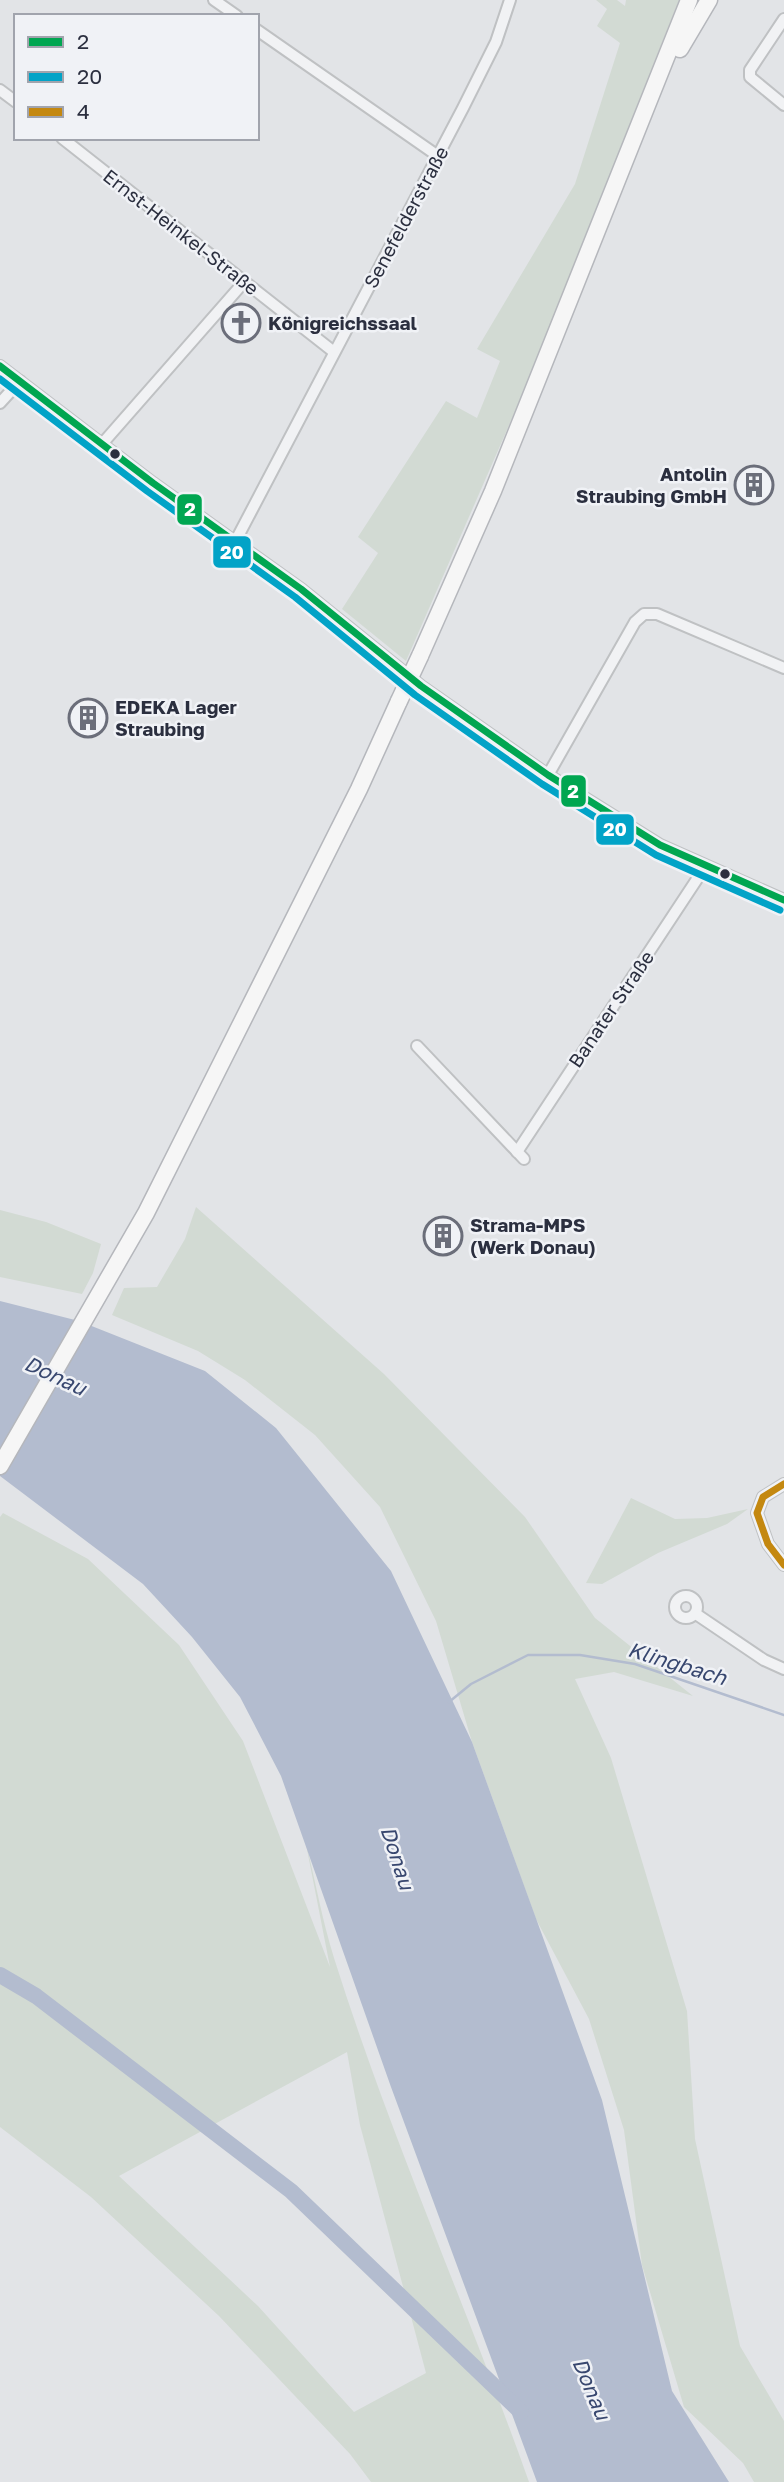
<svg xmlns="http://www.w3.org/2000/svg" width="784" height="2482" font-family="'Golos Text',sans-serif">
<style>
.green{fill:#d2dad3;fill-rule:evenodd}
.water{fill:#b3bccf}
.lines{fill:none;stroke-linecap:round;stroke-linejoin:round}
.stream{stroke:#b3bccf;stroke-width:2.5}
.river{stroke:#b3bccf;stroke-width:16}
.minor-casing{stroke:#bfc1c3;stroke-width:14}
.highway-casing{stroke:#b5b7bc;stroke-width:19}
.minor{stroke:#f1f2f4;stroke-width:10}
.highway{stroke:#f6f6f6;stroke-width:16}
.highway-bridge-casing{stroke:#b5b7bc;stroke-width:19;stroke-linecap:butt}
.highway-bridge{stroke:#f6f6f6;stroke-width:16}
.bus-1-casing{stroke:#f0f2f6;stroke-width:12}
.bus-2-casing{stroke:#f0f2f6;stroke-width:12}
.bus-3-casing{stroke:#f0f2f6;stroke-width:12}
.bus-1{stroke:#00a651;stroke-width:7}
.bus-2{stroke:#02a3c7;stroke-width:7}
.bus-3{stroke:#c48810;stroke-width:7}
.bus-dot{fill:#2b2f3f;stroke:#f0f2f6;stroke-width:2.5}
.labels{text-anchor:middle;stroke-width:5;stroke-linejoin:round;paint-order:stroke}
.street-label{font-size:19px;fill:#2b2f3f;stroke:#f0f2f6}
.poi-label{font-size:19px;font-weight:bold;fill:#2b2f3f;stroke:#f0f2f6;text-anchor:start}
.water-label{font-size:21px;font-style:italic;fill:#38476f;stroke:#f0f2f6}
.line-badge{stroke:#f0f2f6;stroke-width:2.5}
.badge-label{font-size:19px;text-anchor:middle;font-weight:bold;fill:#fff}
</style>
<rect width="100%" height="100%" fill="#e2e4e7"/>
<g class="green">
<path d="M596,0H617L625,6L626,0H679L527,384L406,661L342,609L378,553L358,537L446,401L477,418L500,361L477,349L575,184L620,43L597,26L607,9Z"/>
<path d="M196,1207L384,1374L525,1517L595,1618L693,1696L614,1672L575,1679L611,1758L687,2011L695,2139L740,2346L784,2421V2482H754L743,2463L684,2407L642,2265L624,2130L589,2019L536,1919L472,1742L436,1621L380,1507L315,1435L245,1380L198,1351L112,1315L124,1288L157,1287L185,1239Z"/>
<path d="M0,1210L46,1222L101,1244L93,1273L82,1294L0,1277Z"/>
<path d="M631,1498L675,1519L707,1518L748,1509L727,1524L658,1553L602,1584L586,1583Z"/>
<path d="M3,1513L88,1559L179,1645L243,1741L330,1967L305,1839C315,1879 322,1920 334,1958C390,2136 467,2307 529,2482H371L350,2454L219,2316L91,2197L0,2127V1517ZM347,2052L360,2125L426,2373L354,2412L258,2306L119,2176Z"/>
</g>
<path class="water" d="M0,1301L79,1321L205,1371L276,1428L391,1571L472,1742L602,2100L672,2391L729,2482H537L391,2087L281,1776L240,1697L192,1637L143,1584L0,1476Z"/>
<g class="lines">
<path class="stream" d="M449,1702L471,1684L528,1655H580L635,1664L784,1715"/>
<path class="river" d="M0,1975L36,1996L291,2191L521,2412"/>
<defs>
<g id="minor">
<path d="M214,0L237,16"/>
<path d="M784,19L750,70V77L784,105"/>
<path d="M257,30L438,156"/>
<path d="M0,90L16,102"/>
<path d="M62,138L334,352"/>
<path d="M0,366L153,483L301,589L421,686L548,775L660,845L784,900"/>
<path d="M0,403L20,381"/>
<path d="M102,444L244,282"/>
<path d="M235,542L463,108L496,42L510,0"/>
<path d="M548,775L635,622L644,614H657L784,668"/>
<path d="M417,1046L524,1159"/>
<path d="M517,1152L705,867"/>
<path d="M784,1484L763,1497L757,1513L768,1544L784,1565"/>
<circle cx="686" cy="1607" r="11"/>
<path d="M696,1614L764,1660L784,1669"/>
</g>
<g id="highway">
<path d="M680,49L709,0"/>
<path d="M420,656L493,491L689,0"/>
<path d="M0,1466L146,1213L359,789L399,701"/>
</g>
</defs>
<use href="#minor" class="minor-casing"/>
<use href="#highway" class="highway-casing"/>
<use href="#minor" class="minor"/>
<use href="#highway" class="highway"/>
<defs>
<path id="highway-bridge" d="M399,701L420,656"/>
</defs>
<use href="#highway-bridge" class="highway-bridge-casing"/>
<use href="#highway-bridge" class="highway-bridge"/>
<defs>
<path id="bus-1" d="M0,366L153,483L301,589L421,686L548,775L660,845L784,900"/>
<path id="bus-2" d="M0,379L147,491L295,597L415,695L542,784L656,855L780,910"/>
<path id="bus-3" d="M784,1484L763,1497L757,1513L768,1544L784,1565"/>
</defs>
<use href="#bus-1" class="bus-1-casing"/>
<use href="#bus-2" class="bus-2-casing"/>
<use href="#bus-3" class="bus-3-casing"/>
<use href="#bus-1" class="bus-1"/>
<use href="#bus-2" class="bus-2"/>
<use href="#bus-3" class="bus-3"/>
</g>
<defs>
<symbol id="church-ring" viewBox="-11 -11 22 22"><circle r="9.5" fill="#f0f2f6" stroke="#6b6e7a" stroke-width="1.5"/><path d="M-1.2-6h2.4v3.5h3.3v2.4h-3.3V6h-2.4V-.1h-3.3v-2.4h3.3Z" fill="#6b6e7a"/></symbol>
<symbol id="building-ring" viewBox="-11 -11 22 22"><circle r="9.5" fill="#f0f2f6" stroke="#6b6e7a" stroke-width="1.5"/><path d="M-4-6H4V6H1V3H-1V6H-4ZM-2.5-4.3h1.7v1.8h-1.7ZM.8-4.3h1.7v1.8H.8ZM-2.5-1h1.7V.8h-1.7ZM.8-1h1.7V.8H.8Z" fill="#6b6e7a"/></symbol>
</defs>
<g fill-rule="evenodd">
<use href="#church-ring" x="219" y="301" width="44" height="44"/>
<use href="#building-ring" x="732" y="463" width="44" height="44"/>
<use href="#building-ring" x="66" y="696" width="44" height="44"/>
<use href="#building-ring" x="421" y="1214" width="44" height="44"/>
</g>
<g class="bus-dot">
<circle cx="115" cy="454" r="6"/>
<circle cx="725" cy="874" r="6"/>
</g>
<g class="labels">
<g class="street-label">
<text transform="translate(406 217) rotate(-62)" y="7">Senefelderstraße</text>
<text transform="translate(181 232) rotate(38)" y="7">Ernst-Heinkel-Straße</text>
<text transform="translate(611 1009) rotate(-56)" y="7">Banater Straße</text>
</g>
<g class="poi-label">
<text x="268" y="330">Königreichssaal</text>
<text x="727" y="481" text-anchor="end">Antolin<tspan x="727" dy="22">Straubing GmbH</tspan></text>
<text x="115" y="714">EDEKA Lager<tspan x="115" dy="22">Straubing</tspan></text>
<text x="470" y="1232">Strama-MPS<tspan x="470" dy="22">(Werk Donau)</tspan></text>
</g>
<g class="water-label">
<text transform="translate(55 1376) rotate(25)" y="7">Donau</text>
<text transform="translate(677 1664) rotate(17)" y="7">Klingbach</text>
<text transform="translate(397 1858) rotate(72)" y="7">Donau</text>
<text transform="translate(591 2389) rotate(67)" y="7">Donau</text>
</g>
</g>
<g class="line-badge">
<rect x="176" y="493" width="27" height="33" rx="7" fill="#00a651"/>
<rect x="212" y="535" width="40" height="34" rx="7" fill="#02a3c7"/>
<rect x="560" y="774" width="27" height="34" rx="7" fill="#00a651"/>
<rect x="595" y="813" width="40" height="33" rx="7" fill="#02a3c7"/>
</g>
<g class="badge-label">
<text x="190" y="516">2</text>
<text x="232" y="559">20</text>
<text x="573" y="798">2</text>
<text x="615" y="836">20</text>
</g>
<rect x="14" y="14" width="245" height="126" fill="#f0f2f6" stroke="#a1a4ad" stroke-width="2"/>
<rect x="28" y="37" width="35" height="10" fill="#00a651" stroke="#a1a4ad" stroke-width="2"/>
<text x="77" y="49" font-size="21" fill="#2b2f3f">2</text>
<rect x="28" y="72" width="35" height="10" fill="#02a3c7" stroke="#a1a4ad" stroke-width="2"/>
<text x="77" y="84" font-size="21" fill="#2b2f3f">20</text>
<rect x="28" y="107" width="35" height="10" fill="#c48810" stroke="#a1a4ad" stroke-width="2"/>
<text x="77" y="119" font-size="21" fill="#2b2f3f">4</text>
</svg>
